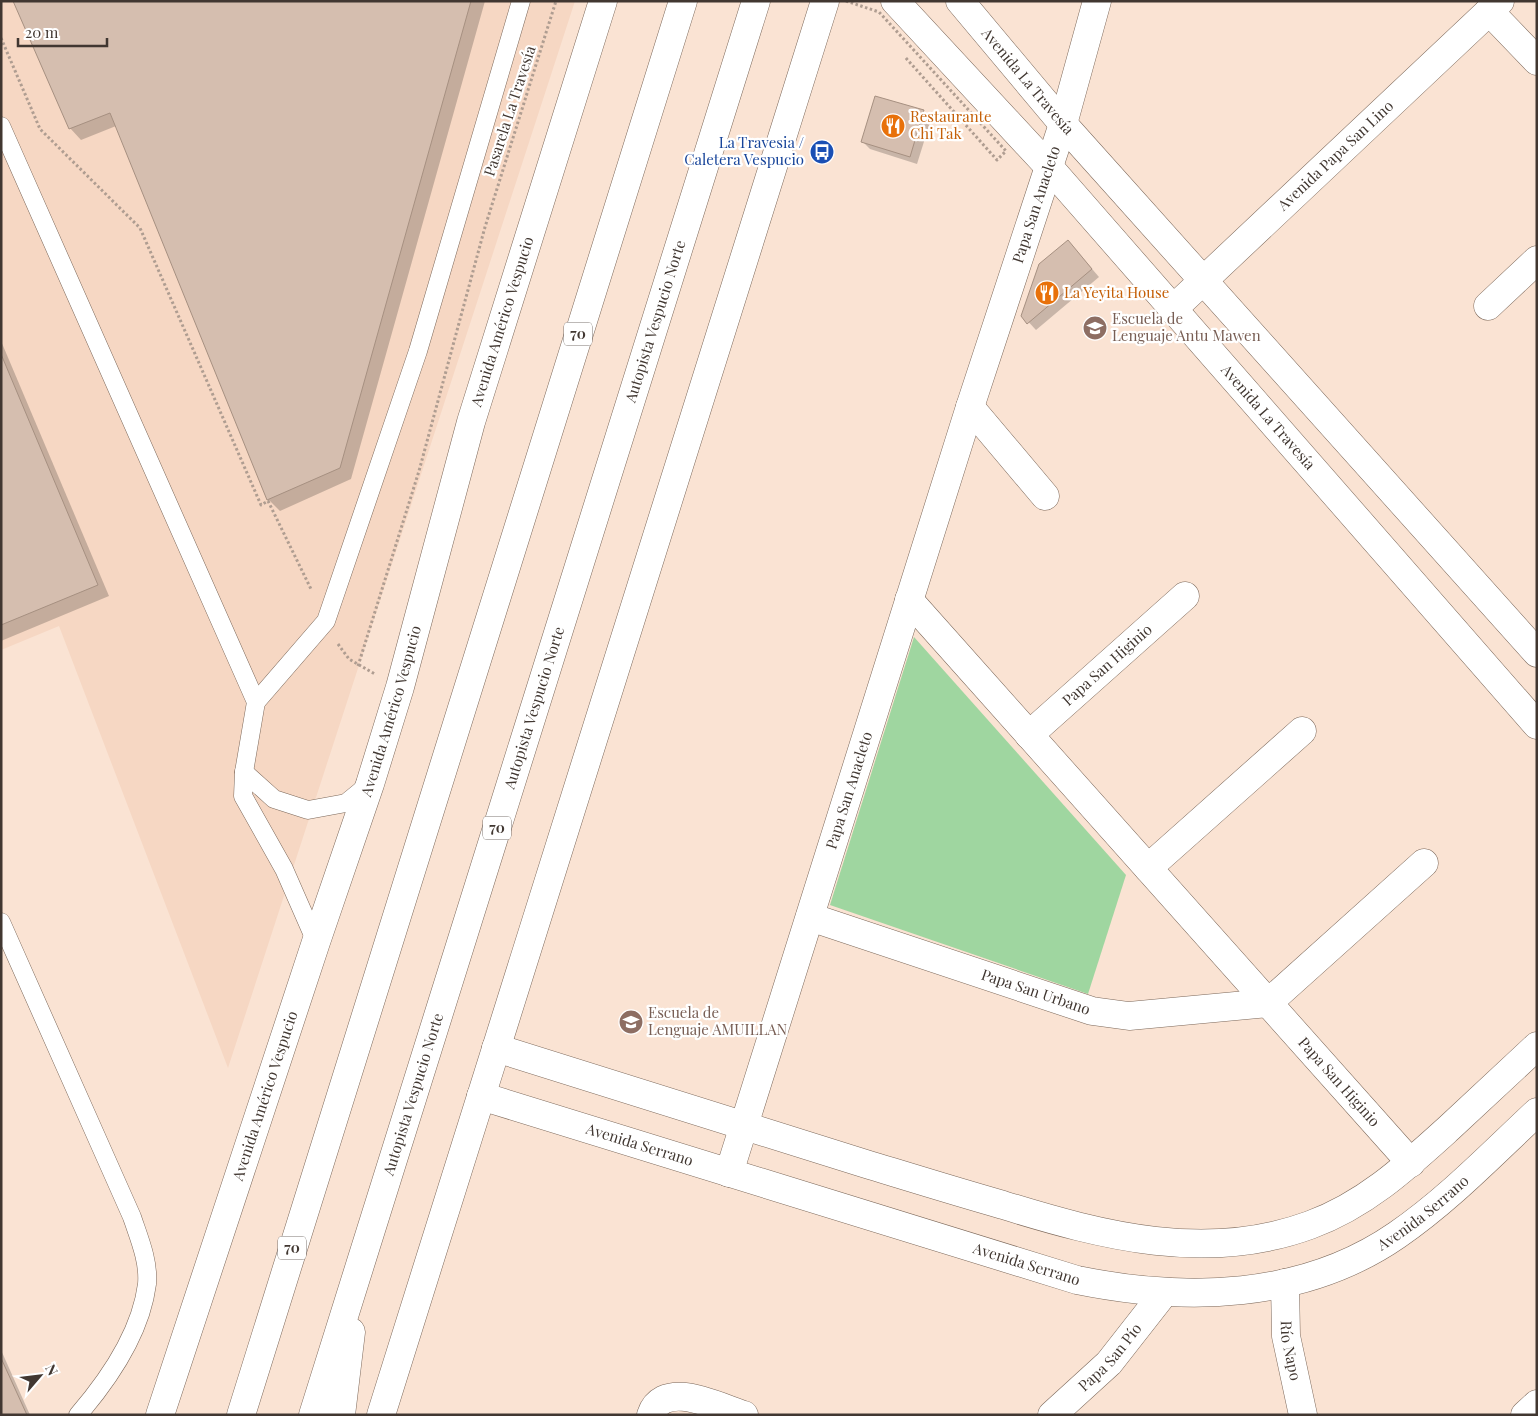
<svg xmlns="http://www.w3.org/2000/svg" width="1538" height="1416" font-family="'Playfair Display',serif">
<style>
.built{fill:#f6d7c3}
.green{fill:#9fd6a0}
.shadow{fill:#0003}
.building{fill:#d5beaf;stroke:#a69081}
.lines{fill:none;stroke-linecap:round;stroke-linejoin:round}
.service-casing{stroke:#7c685a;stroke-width:19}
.minor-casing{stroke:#7c685a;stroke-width:29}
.tertiary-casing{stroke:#7c685a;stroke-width:29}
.secondary-casing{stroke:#7c685a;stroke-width:29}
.motorway-casing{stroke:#7c685a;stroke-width:29}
.path{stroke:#af9d91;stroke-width:3;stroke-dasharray:2.5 2.5;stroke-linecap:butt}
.service{stroke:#fff;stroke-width:18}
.minor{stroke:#fff;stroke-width:28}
.tertiary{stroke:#fff;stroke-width:28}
.secondary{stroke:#fff;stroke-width:28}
.motorway{stroke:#fff;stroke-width:28}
.path-bridge{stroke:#af9d91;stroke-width:3;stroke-dasharray:2.5 2.5;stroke-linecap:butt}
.labels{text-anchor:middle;stroke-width:4.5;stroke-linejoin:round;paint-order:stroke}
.shield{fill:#fff;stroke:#7a736f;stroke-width:1}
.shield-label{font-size:14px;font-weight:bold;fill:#413731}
.street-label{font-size:15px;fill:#413731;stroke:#fff}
.food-label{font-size:15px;fill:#c56008;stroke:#fff;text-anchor:start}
.transit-label{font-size:15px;fill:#164399;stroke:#fff;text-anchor:end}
.education-label{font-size:15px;fill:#785e54;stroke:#fff;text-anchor:start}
</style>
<rect width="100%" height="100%" fill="#fae3d3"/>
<path class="built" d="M1,1H575L228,1068L59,626L1,650Z"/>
<path class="green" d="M914,637L1126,875L1088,994L830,905Z"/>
<g class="shadow">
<path d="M14,1H485L351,479L280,511L268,499L116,126L81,140L70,128Z"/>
<path d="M923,111L931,119L917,164L870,149L863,142Z"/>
<path d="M1075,249L1099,277L1036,330L1023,316Z"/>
<path d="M1,341L109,596L1,641Z"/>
<path d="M1,1350L30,1415H1Z"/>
</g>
<g class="building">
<path d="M13,1H471L340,468L267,500L110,113L69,129Z"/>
<path d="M875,96L924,110L910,157L861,142Z"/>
<path d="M1068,240L1092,269L1027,324L1021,316L1039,264Z"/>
<path d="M1,354L98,585L1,625Z"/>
<path d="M1,1358L27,1415H1Z"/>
</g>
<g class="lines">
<defs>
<g id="service">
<path d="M1,126L256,702L244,772L243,796L284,869L316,942"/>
<path d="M256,702L326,621L418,351L521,1"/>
<path d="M244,772L274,799L308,810L346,803L368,785"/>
<path d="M1,922L132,1217C139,1238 149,1261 147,1284C141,1332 109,1379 78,1415"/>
</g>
<g id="minor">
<path d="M1489,11L1537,61"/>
<path d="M1488,306L1537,260"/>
<path id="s1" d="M1172,310L1500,1"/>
<path d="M970,407L1045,496"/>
<path id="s2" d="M909,600L1411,1163"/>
<path id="s3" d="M1029,735L1185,596"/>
<path d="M1148,868L1302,731"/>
<path id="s4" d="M810,917L1092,1011L1129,1016L1268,1003L1424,863"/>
<path id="s5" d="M729,1173L970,407L1063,124L1097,1"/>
<path id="s6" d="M1285,1283L1286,1336L1303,1415"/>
<path d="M651,1415C663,1378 718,1407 744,1415"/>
<path id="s7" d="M1052,1415L1109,1363L1163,1294"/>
<path d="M1525,1415L1537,1404"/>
</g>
<g id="tertiary">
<path id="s8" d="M895,1L1049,167L1537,725"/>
<path id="s9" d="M960,1L1063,124L1537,653"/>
<path d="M496,1048C619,1086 742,1126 866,1164C912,1178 957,1192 1003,1205C1103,1236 1207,1263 1310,1225C1365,1205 1406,1167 1449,1128C1478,1101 1507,1074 1537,1046"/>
<path id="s10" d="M481,1096L1077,1280C1185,1302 1303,1300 1397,1235C1448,1200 1492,1154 1537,1112"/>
</g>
<g id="secondary">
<path id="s11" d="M160,1415L316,942L370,784L400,687L471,422L603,1"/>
<path d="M381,1415L825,1"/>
</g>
<g id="motorway">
<path d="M241,1415L683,1"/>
<path id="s12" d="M313,1415L756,1"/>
<path d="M341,1415L351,1332"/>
</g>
</defs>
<use href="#service" class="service-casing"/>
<use href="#minor" class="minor-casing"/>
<use href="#tertiary" class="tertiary-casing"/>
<use href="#secondary" class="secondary-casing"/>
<use href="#motorway" class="motorway-casing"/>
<g class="path">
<path d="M1,38L40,129L140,228L261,505L268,501L311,589"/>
<path d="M338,644L349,659L375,674"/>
<path d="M358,666L419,471L485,227L556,1"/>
</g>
<use href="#service" class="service"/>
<use href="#minor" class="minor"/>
<use href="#tertiary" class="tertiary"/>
<use href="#secondary" class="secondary"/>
<use href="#motorway" class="motorway"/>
<path class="path-bridge" d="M846,1L879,12L1006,151L997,160L905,57"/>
</g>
<defs>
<symbol id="restaurant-disc" viewBox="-11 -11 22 22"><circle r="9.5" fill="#e8710a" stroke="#fff"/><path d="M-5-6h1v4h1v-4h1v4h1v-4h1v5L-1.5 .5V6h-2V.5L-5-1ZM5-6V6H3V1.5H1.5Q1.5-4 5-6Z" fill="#fff"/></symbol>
<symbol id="bus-disc" viewBox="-11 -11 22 22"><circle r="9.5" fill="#1a4fb4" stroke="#fff"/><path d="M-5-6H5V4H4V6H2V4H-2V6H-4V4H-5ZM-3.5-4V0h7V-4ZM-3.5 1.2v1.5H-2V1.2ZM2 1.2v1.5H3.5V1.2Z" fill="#fff"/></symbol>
<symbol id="school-disc" viewBox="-11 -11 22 22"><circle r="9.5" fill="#8d6e63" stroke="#fff"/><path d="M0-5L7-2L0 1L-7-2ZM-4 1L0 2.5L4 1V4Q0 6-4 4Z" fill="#fff"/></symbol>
</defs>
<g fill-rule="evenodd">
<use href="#restaurant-disc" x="879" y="112" width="28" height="28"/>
<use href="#bus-disc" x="808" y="138" width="28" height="28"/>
<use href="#restaurant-disc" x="1033" y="279" width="28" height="28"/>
<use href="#school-disc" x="1081" y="314" width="28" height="28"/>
<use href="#school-disc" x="617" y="1008" width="28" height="28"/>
</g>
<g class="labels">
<g class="shield">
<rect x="564" y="322.5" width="28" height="23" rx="4"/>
<rect x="483" y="816.5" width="28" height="23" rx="4"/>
<rect x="278" y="1236.5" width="28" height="23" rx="4"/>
</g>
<g class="shield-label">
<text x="578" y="339">70</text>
<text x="497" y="833">70</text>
<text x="292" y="1253">70</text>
</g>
<g class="street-label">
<text dy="5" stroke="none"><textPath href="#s9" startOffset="105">Avenida La Travesía</textPath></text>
<text transform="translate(510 111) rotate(-72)" y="5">Pasarela La Travesía</text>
<text dy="5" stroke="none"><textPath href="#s1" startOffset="225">Avenida Papa San Lino</textPath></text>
<text dy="5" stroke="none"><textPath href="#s5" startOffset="1016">Papa San Anacleto</textPath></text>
<text dy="5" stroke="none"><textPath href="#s11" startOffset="1146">Avenida Américo Vespucio</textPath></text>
<text dy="5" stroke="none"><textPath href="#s12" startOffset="1146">Autopista Vespucio Norte</textPath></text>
<text dy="5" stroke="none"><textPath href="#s8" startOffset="559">Avenida La Travesía</textPath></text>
<text dy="5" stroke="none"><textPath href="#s3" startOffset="105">Papa San Higinio</textPath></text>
<text dy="5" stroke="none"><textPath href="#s12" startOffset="741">Autopista Vespucio Norte</textPath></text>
<text dy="5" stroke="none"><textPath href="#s11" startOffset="741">Avenida Américo Vespucio</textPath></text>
<text dy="5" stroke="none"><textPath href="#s5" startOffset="401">Papa San Anacleto</textPath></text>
<text dy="5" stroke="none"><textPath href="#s4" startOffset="238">Papa San Urbano</textPath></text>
<text dy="5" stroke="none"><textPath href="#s2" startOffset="646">Papa San Higinio</textPath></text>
<text dy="5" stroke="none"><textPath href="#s12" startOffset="336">Autopista Vespucio Norte</textPath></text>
<text dy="5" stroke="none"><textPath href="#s11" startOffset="336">Avenida Américo Vespucio</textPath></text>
<text dy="5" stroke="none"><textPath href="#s10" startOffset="166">Avenida Serrano</textPath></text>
<text dy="5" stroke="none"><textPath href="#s10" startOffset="990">Avenida Serrano</textPath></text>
<text dy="5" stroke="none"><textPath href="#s10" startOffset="571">Avenida Serrano</textPath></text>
<text dy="5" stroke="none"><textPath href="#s6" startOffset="68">Río Napo</textPath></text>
<text dy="5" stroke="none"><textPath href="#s7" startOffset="82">Papa San Pío</textPath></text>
</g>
<g class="food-label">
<text x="910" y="122">Restaurante<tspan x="910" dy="17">Chi Tak</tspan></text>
<text x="1064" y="298">La Yeyita House</text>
</g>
<g class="transit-label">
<text x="804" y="148">La Travesia /<tspan x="804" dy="17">Caletera Vespucio</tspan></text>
</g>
<g class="education-label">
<text x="1112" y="324">Escuela de<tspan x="1112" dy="17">Lenguaje Antu Mawen</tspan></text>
<text x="648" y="1018">Escuela de<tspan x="648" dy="17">Lenguaje AMUILLAN</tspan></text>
</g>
</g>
<rect width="1538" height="1416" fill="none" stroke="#413731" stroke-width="5"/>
<g transform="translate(40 1376) rotate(62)" stroke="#ffffff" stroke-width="4" paint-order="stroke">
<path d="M0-4L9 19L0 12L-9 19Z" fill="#413731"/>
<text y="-8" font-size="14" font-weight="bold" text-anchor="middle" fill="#413731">N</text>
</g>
<path d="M18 38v8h89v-8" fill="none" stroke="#413731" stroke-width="2.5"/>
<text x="25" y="38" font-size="15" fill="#413731" stroke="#ffffff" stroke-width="4" paint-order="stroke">20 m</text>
</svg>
